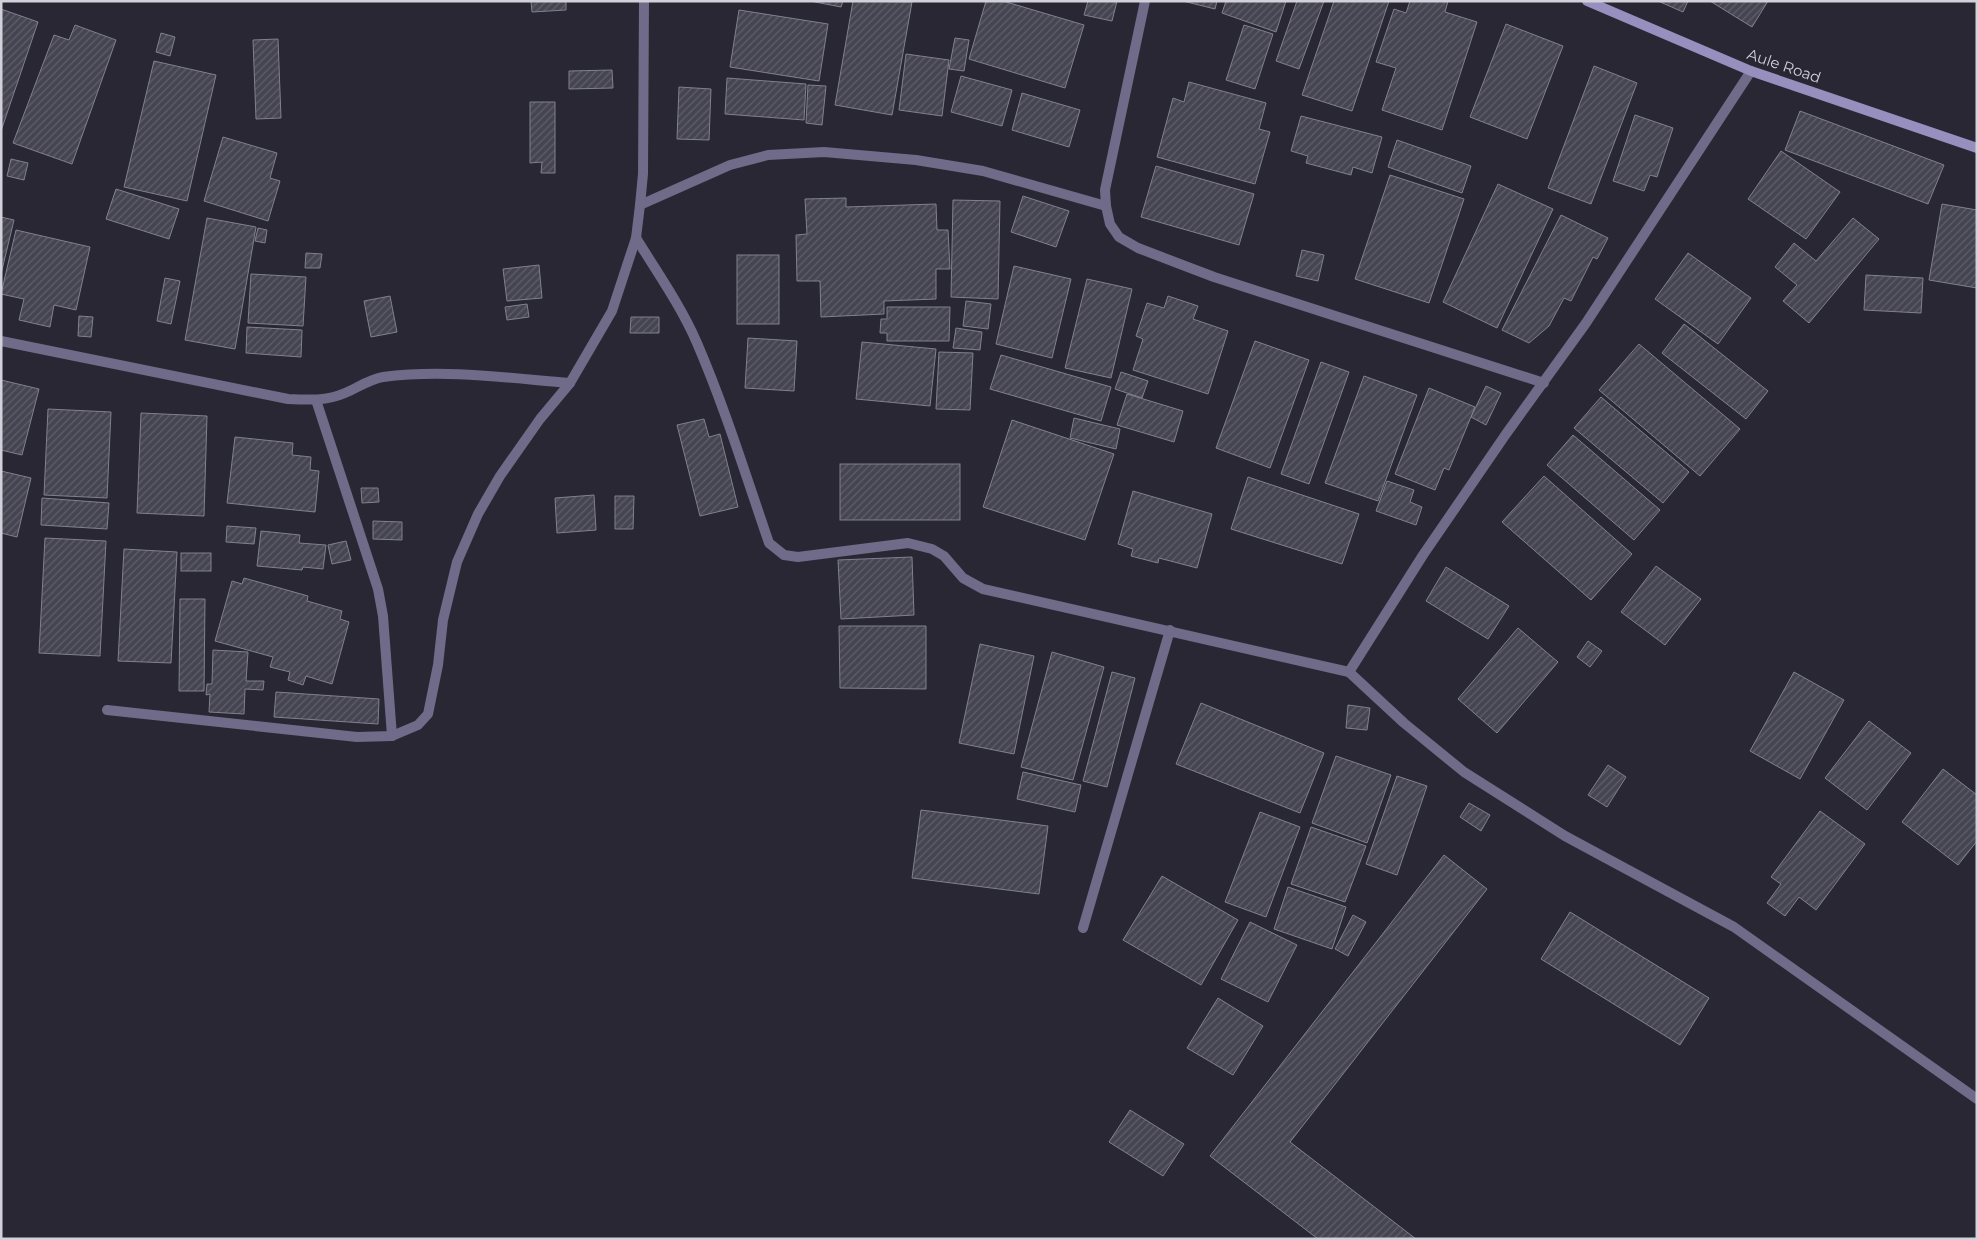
<svg xmlns="http://www.w3.org/2000/svg" width="1978" height="1240" font-family="Montserrat,sans-serif">
<style>
.building{fill:url(#building-hatch);stroke:#82808f}
.lines{fill:none;stroke-linecap:round;stroke-linejoin:round}
.street{stroke:#6f6b88;stroke-width:10}
.secondary{stroke:#9790bf;stroke-width:10}
.labels{text-anchor:middle;stroke-width:4;stroke-linejoin:round;paint-order:stroke}
.street-label{font-size:15px;fill:#d2d1d9;stroke:#292733}
</style>
<defs>
<pattern id="building-hatch" width="6" height="6" patternUnits="userSpaceOnUse" patternTransform="scale(1.25)"><rect width="6" height="6" fill="#454451"/><path d="M-1 1l2-2M0 6l6-6M5 7l2-2" fill="none" stroke="#5f5e69"/></pattern>
</defs>
<rect width="100%" height="100%" fill="#292733"/>
<g class="building">
<path d="M531,1H566V10L532,12Z"/>
<path d="M810,1H843L841,7Z"/>
<path d="M853,1L912,2L892,115L835,105Z"/>
<path d="M986,1H1003L1084,25L1065,88L969,59Z"/>
<path d="M1088,1H1117L1112,21L1084,15Z"/>
<path d="M1183,1H1217L1215,9Z"/>
<path d="M1226,1H1286L1276,32L1222,13Z"/>
<path d="M1297,1H1324L1299,69L1276,61Z"/>
<path d="M1334,1H1389L1352,111L1302,95Z"/>
<path d="M1410,1H1448L1445,12L1477,22L1442,130L1382,110L1396,68L1376,62L1394,9L1406,13Z"/>
<path d="M1658,1H1688L1683,12Z"/>
<path d="M1710,1H1768L1752,27Z"/>
<path d="M1,9L38,22L1,131Z"/>
<path d="M739,10L828,24L819,81L730,67Z"/>
<path d="M1506,24L1563,46L1527,139L1470,117Z"/>
<path d="M75,25L116,40L72,164L13,143L54,35L69,40Z"/>
<path d="M1244,25L1273,34L1255,89L1226,80Z"/>
<path d="M161,33L175,37L170,56L156,52Z"/>
<path d="M955,38L969,40L964,71L949,69Z"/>
<path d="M278,39L281,118L256,119L253,40Z"/>
<path d="M906,54L949,60L942,116L899,110Z"/>
<path d="M154,61L216,75L187,201L124,187Z"/>
<path d="M1594,66L1637,83L1591,204L1548,188Z"/>
<path d="M612,70L613,88L569,89V71Z"/>
<path d="M961,76L1012,90L1002,126L951,112Z"/>
<path d="M727,78L806,84L804,120L725,114Z"/>
<path d="M1189,82L1266,103L1259,129L1270,132L1255,184L1157,157L1173,98L1184,102Z"/>
<path d="M808,85L826,86L822,125L806,123Z"/>
<path d="M679,87L711,89L709,140L677,139Z"/>
<path d="M1022,93L1080,110L1069,147L1012,130Z"/>
<path d="M530,102H555V173H541L542,162L530,163Z"/>
<path d="M1800,111L1944,165L1928,204L1785,150Z"/>
<path d="M1635,115L1673,128L1657,177L1650,175L1644,191L1613,181Z"/>
<path d="M1301,116L1382,137L1372,173L1353,167L1351,175L1306,163L1308,156L1291,151Z"/>
<path d="M223,137L277,153L270,178L280,181L268,221L204,201Z"/>
<path d="M1397,140L1471,166L1462,193L1388,167Z"/>
<path d="M1781,151L1840,192L1806,239L1748,199Z"/>
<path d="M11,159L28,163L24,180L7,176Z"/>
<path d="M1156,166L1254,194L1239,245L1141,217Z"/>
<path d="M1390,175L1464,199L1429,303L1355,279Z"/>
<path d="M1498,184L1553,209L1497,328L1443,302Z"/>
<path d="M116,189L179,209L169,239L106,219Z"/>
<path d="M1023,196L1069,211L1056,247L1011,232Z"/>
<path d="M846,198V207L936,204L937,230H948L950,269H936V299L884,301V314L821,317L820,281H797L796,235L807,234L805,199Z"/>
<path d="M953,200L1000,201L998,299L951,297Z"/>
<path d="M1942,204L1977,210V288L1929,280Z"/>
<path d="M1561,215L1608,238L1597,259L1593,257L1571,301L1564,298L1549,326L1529,343L1502,330Z"/>
<path d="M1,217L14,220L1,274Z"/>
<path d="M207,218L256,227L235,349L185,340Z"/>
<path d="M1853,218L1879,239L1809,323L1783,301L1797,285L1775,267L1794,243L1816,261Z"/>
<path d="M258,228L267,230L265,243L255,241Z"/>
<path d="M16,230L90,247L76,310L54,305L50,327L19,320L24,299L1,294Z"/>
<path d="M1302,250L1324,255L1318,281L1296,276Z"/>
<path d="M306,253L322,254L320,268H305Z"/>
<path d="M1688,253L1751,298L1718,344L1655,299Z"/>
<rect x="737" y="255" width="42" height="69"/>
<path d="M539,265L542,298L507,301L503,269Z"/>
<path d="M1014,266L1071,279L1052,358L996,344Z"/>
<path d="M251,274L306,277L303,326L248,323Z"/>
<path d="M1866,275L1923,278L1921,313L1864,310Z"/>
<path d="M165,278L180,281L171,324L157,321Z"/>
<path d="M1087,279L1132,289L1111,378L1065,368Z"/>
<path d="M390,296L397,332L371,337L364,301Z"/>
<path d="M1168,296L1198,306L1193,319L1228,331L1208,394L1133,370L1143,339L1136,336L1147,303L1164,308Z"/>
<path d="M966,301L991,304L988,329L963,326Z"/>
<path d="M527,304L529,317L507,320L505,307Z"/>
<path d="M887,307H950L949,341H887V333H880L881,319H887Z"/>
<path d="M79,316L93,317L91,337L78,336Z"/>
<path d="M631,317H659V333H630Z"/>
<path d="M1684,324L1768,391L1746,419L1662,353Z"/>
<path d="M247,327L302,330L301,357L246,353Z"/>
<path d="M956,328L982,332L980,350L953,348Z"/>
<path d="M748,338L797,341L794,391L745,388Z"/>
<path d="M1255,341L1309,360L1270,468L1216,448Z"/>
<path d="M862,342L936,349L930,406L856,399Z"/>
<path d="M1639,344L1740,429L1700,476L1599,390Z"/>
<path d="M939,352L973,353L970,410L936,409Z"/>
<path d="M1001,355L1111,387L1101,421L990,389Z"/>
<path d="M1321,362L1349,372L1309,484L1281,474Z"/>
<path d="M1121,372L1148,381L1142,398L1115,389Z"/>
<path d="M1364,376L1417,395L1378,501L1325,483Z"/>
<path d="M1,380L39,389L22,455L1,450Z"/>
<path d="M1486,386L1501,393L1486,425L1471,417Z"/>
<path d="M1429,388L1475,407L1449,470L1444,468L1435,490L1395,474Z"/>
<path d="M1127,394L1183,411L1174,442L1117,425Z"/>
<path d="M1601,397L1689,472L1663,503L1574,428Z"/>
<path d="M48,409L111,412L107,498L44,495Z"/>
<path d="M141,413L207,416L204,516L137,513Z"/>
<path d="M1074,418L1120,429L1116,449L1070,438Z"/>
<path d="M704,419L709,437L720,434L738,507L700,516L677,425Z"/>
<path d="M1012,420L1114,454L1085,540L983,507Z"/>
<path d="M1573,435L1660,510L1634,540L1547,465Z"/>
<path d="M235,437L293,443L292,455L311,457L310,470L319,471L315,512L227,503Z"/>
<rect x="840" y="464" width="120" height="56"/>
<path d="M1,471L31,478L17,537L1,533Z"/>
<path d="M1544,476L1632,554L1591,600L1502,522Z"/>
<path d="M1248,477L1359,514L1342,564L1231,529Z"/>
<path d="M1387,481L1414,490L1410,502L1422,507L1416,525L1376,511Z"/>
<path d="M361,488H378L379,502L362,503Z"/>
<path d="M1133,491L1212,514L1197,568L1159,558L1158,563L1131,556L1133,549L1118,544Z"/>
<path d="M594,495L596,530L557,533L555,498Z"/>
<path d="M615,496H634L633,529H615Z"/>
<path d="M42,498L109,503L107,529L41,525Z"/>
<path d="M373,521L402,522V540L373,539Z"/>
<path d="M227,526L256,528L254,544L226,542Z"/>
<path d="M261,531L300,535L299,543L326,545L323,569L303,567L302,570L257,566Z"/>
<path d="M45,538L106,541L100,656L39,653Z"/>
<path d="M346,541L351,560L332,564L328,545Z"/>
<path d="M124,549L177,552L171,663L118,661Z"/>
<rect x="181" y="553" width="30" height="18"/>
<path d="M912,557L914,615L841,619L838,560Z"/>
<path d="M1656,566L1701,599L1665,645L1621,612Z"/>
<path d="M1446,567L1509,606L1488,639L1426,601Z"/>
<path d="M244,578L308,596L307,601L342,611L340,619L349,622L332,684L306,676L303,685L288,680L290,672L270,667L273,657L215,641L232,581L242,584Z"/>
<path d="M180,599H205L204,691H179Z"/>
<path d="M839,626H926V689L840,688Z"/>
<path d="M1518,628L1558,662L1497,733L1458,699Z"/>
<path d="M1588,641L1602,651L1590,667L1577,657Z"/>
<path d="M980,644L1034,656L1014,754L959,743Z"/>
<path d="M213,650L248,652L246,681H264L263,690L245,689L244,714L209,712L210,694L206,695L207,684H212Z"/>
<path d="M1052,652L1104,667L1073,780L1021,767Z"/>
<path d="M1112,672L1135,678L1107,787L1083,781Z"/>
<path d="M1794,672L1844,700L1800,779L1750,751Z"/>
<path d="M276,692L379,699L378,724L274,717Z"/>
<path d="M1201,703L1324,753L1300,813L1176,764Z"/>
<path d="M1348,705L1370,708L1367,730L1346,728Z"/>
<path d="M1869,721L1911,753L1867,810L1825,778Z"/>
<path d="M1336,756L1391,775L1367,843L1312,823Z"/>
<path d="M1608,765L1626,777L1607,807L1588,795Z"/>
<path d="M1943,769L1977,795V841L1958,865L1902,822Z"/>
<path d="M1023,772L1081,785L1075,812L1017,799Z"/>
<path d="M1397,776L1427,786L1397,875L1366,864Z"/>
<path d="M1469,803L1490,815L1481,831L1460,817Z"/>
<path d="M921,810L1048,826L1039,894L912,878Z"/>
<path d="M1820,811L1865,844L1816,910L1799,897L1785,916L1767,903L1781,884L1771,877Z"/>
<path d="M1260,812L1300,827L1266,917L1225,902Z"/>
<path d="M1311,827L1366,846L1345,902L1291,884Z"/>
<path d="M1444,855L1487,889L1290,1142L1416,1239H1318L1210,1156Z"/>
<path d="M1162,876L1238,920L1201,985L1123,940Z"/>
<path d="M1288,887L1346,907L1332,949L1274,929Z"/>
<path d="M1570,912L1709,998L1680,1045L1541,959Z"/>
<path d="M1353,915L1366,922L1348,956L1335,949Z"/>
<path d="M1250,922L1297,945L1268,1002L1221,979Z"/>
<path d="M1218,998L1263,1026L1233,1075L1187,1048Z"/>
<path d="M1130,1110L1184,1144L1163,1176L1109,1142Z"/>
</g>
<g class="lines">
<g class="street">
<path d="M1145,1L1105,190L1106,206L1110,224L1119,237L1138,248L1214,277L1544,383"/>
<path d="M640,205L730,165L768,155L824,152L916,160L983,171L1106,206"/>
<path d="M636,238C657,272 681,306 697,343C725,408 746,476 769,543L784,555L798,557L908,543L932,549L944,556L963,578L983,589L1349,672L1404,723L1464,772L1565,836L1734,927L1977,1099"/>
<path d="M1,341L288,399C308,400 327,401 345,393C357,388 370,379 383,377C445,369 508,378 570,383"/>
<path d="M316,400L378,589L383,616L392,736"/>
<path d="M1349,672L1423,555L1506,434L1586,323L1751,71"/>
<path d="M107,710L357,737L392,736L418,725L428,714L438,665L443,620L457,562L478,514L500,476L540,419L570,383L612,311L636,238L640,205L643,174L644,1"/>
<path d="M1083,928L1170,630"/>
</g>
<path class="secondary" d="M1587,1L1751,71L1977,148"/>
</g>
<g class="labels">
<g class="street-label">
<text transform="translate(1784 66) rotate(19)" y="5">Aule Road</text>
</g>
</g>
<rect width="1978" height="1240" fill="none" stroke="#d2d1d9" stroke-width="5"/>
</svg>
